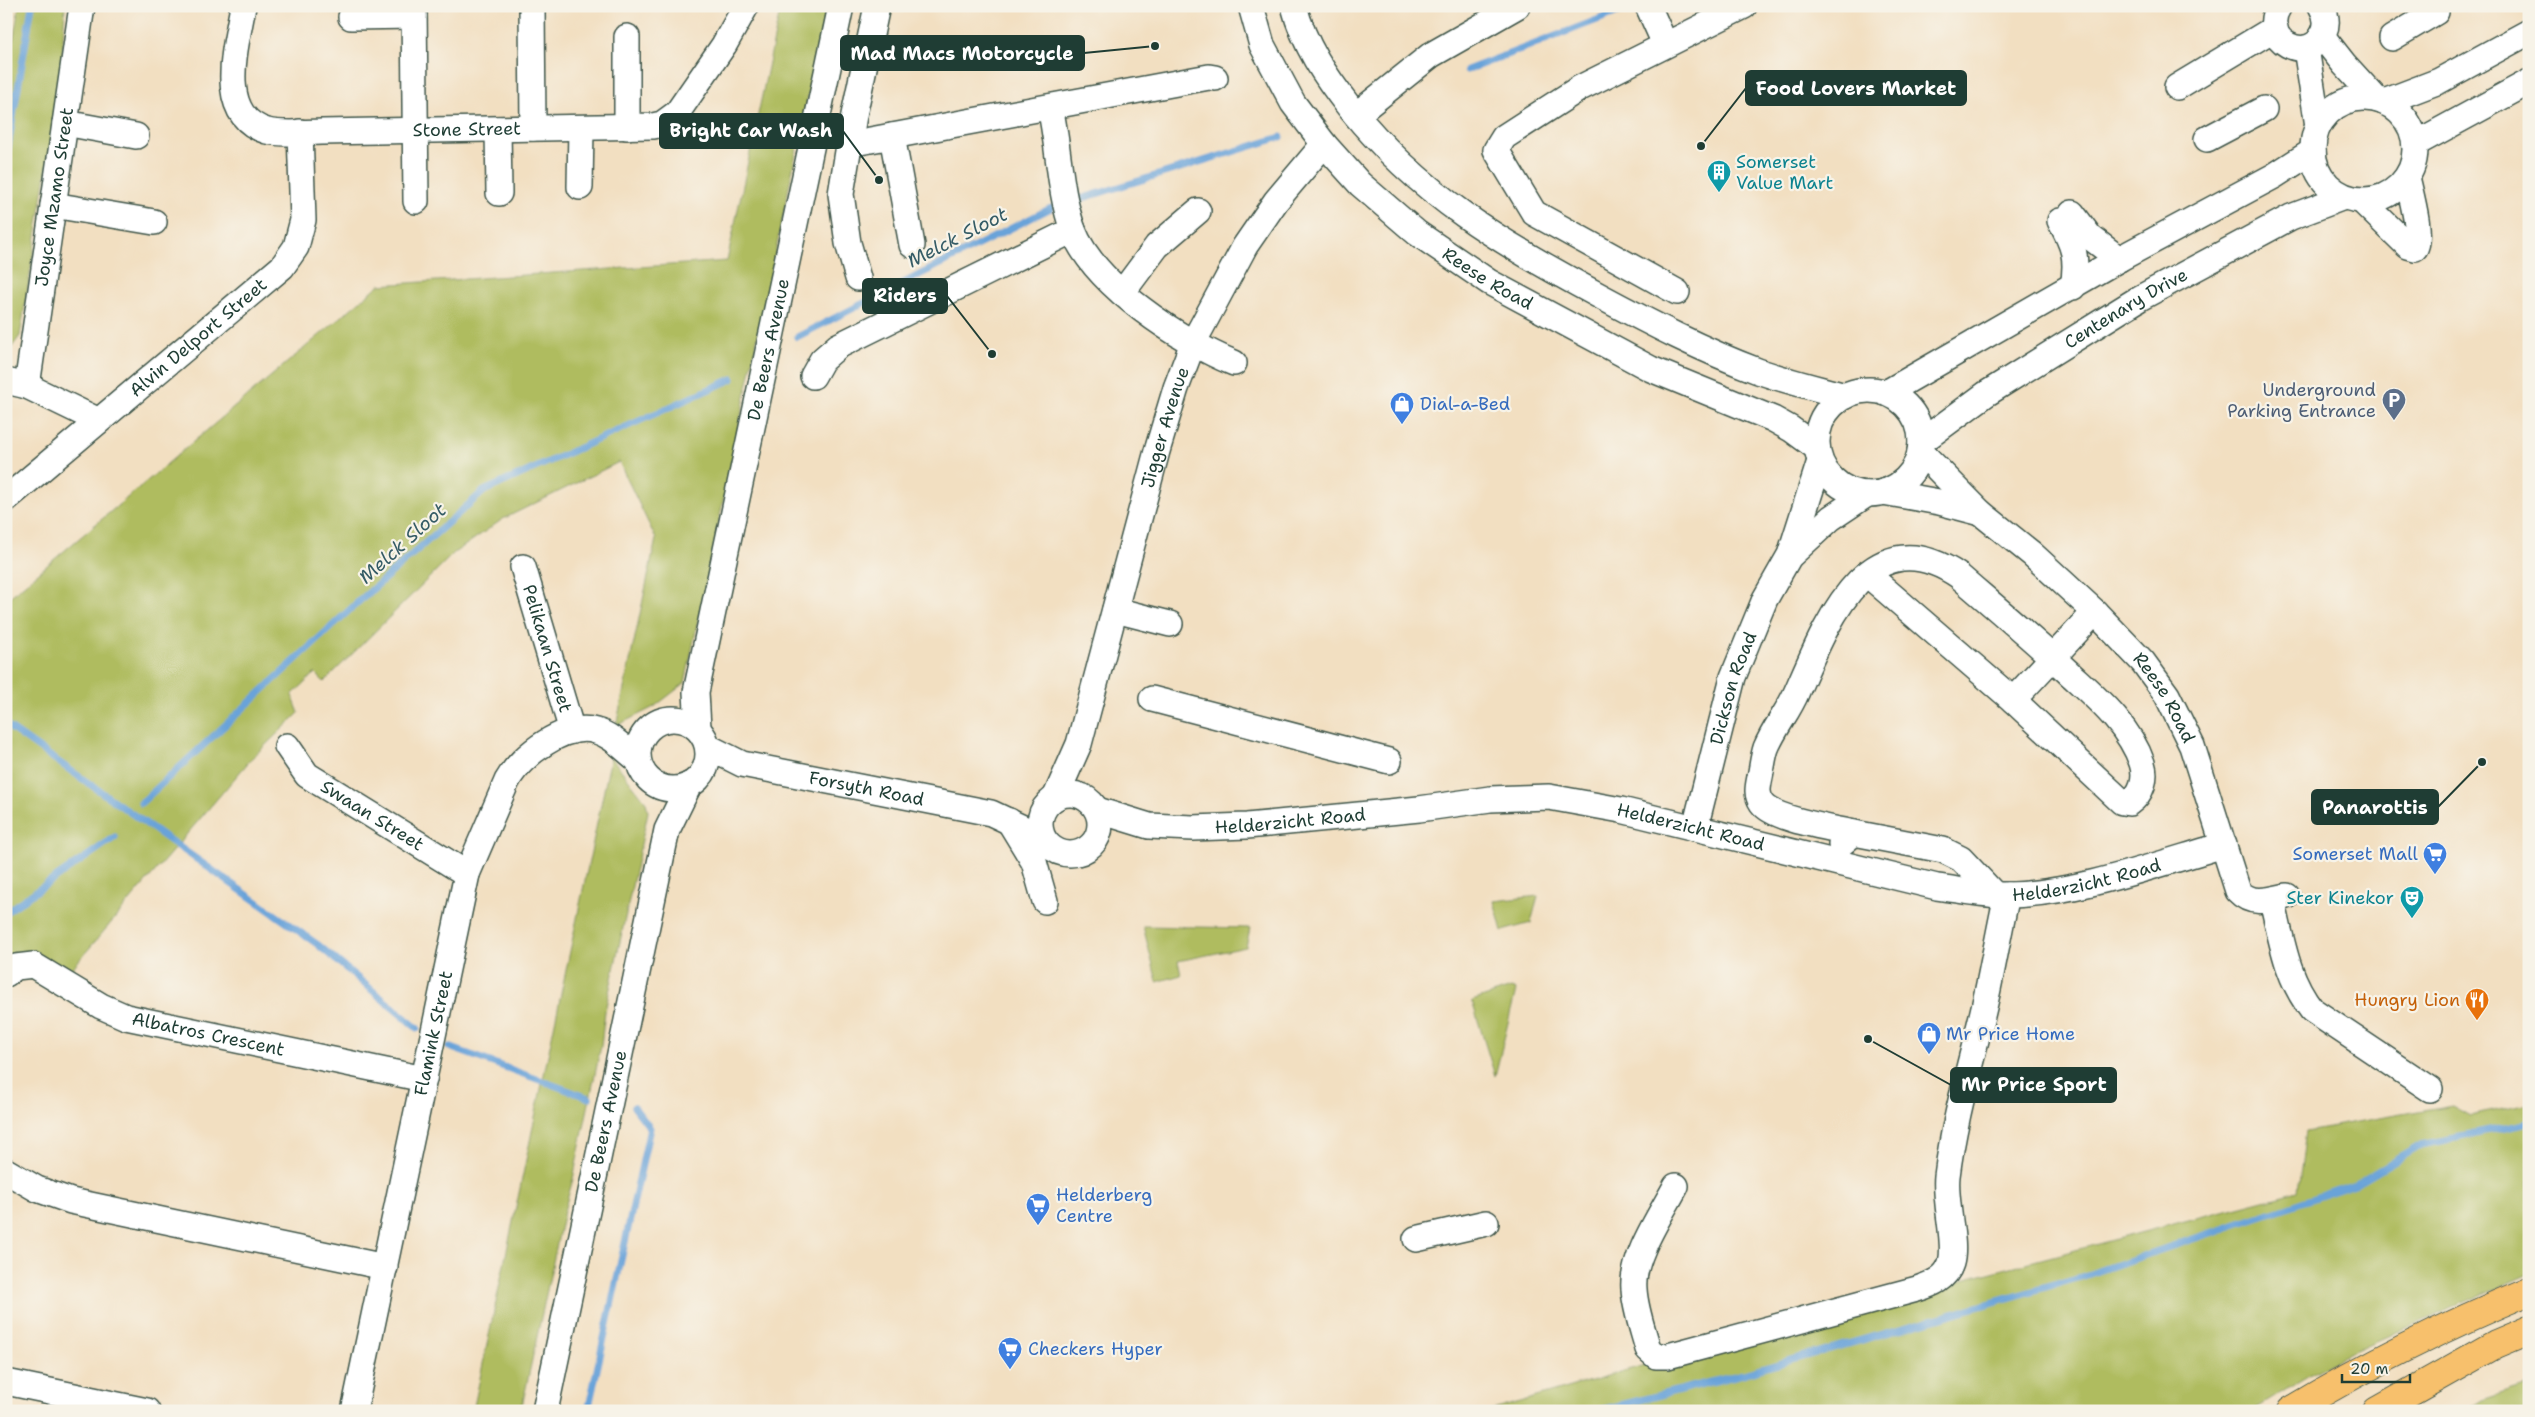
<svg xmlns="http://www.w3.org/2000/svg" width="2535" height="1417" font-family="'Shantell Sans',sans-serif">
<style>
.green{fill:#afbc5e;stroke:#677c49}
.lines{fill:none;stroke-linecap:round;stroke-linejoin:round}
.stream{stroke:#69a3d9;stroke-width:7}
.minor-casing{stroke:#3f5549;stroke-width:28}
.highway-casing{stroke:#3f5549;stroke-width:30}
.minor{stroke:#fff;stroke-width:25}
.highway{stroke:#f7c06c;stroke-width:28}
.labels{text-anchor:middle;stroke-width:4.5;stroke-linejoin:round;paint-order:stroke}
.street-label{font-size:18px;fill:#1f3d34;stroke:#f7f3e8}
.culture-label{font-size:18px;fill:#0d838f;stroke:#f7f3e8;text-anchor:start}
.service-label{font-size:18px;fill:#4e5e75;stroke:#f7f3e8;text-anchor:end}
.shop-label{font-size:18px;fill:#366cbe;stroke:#f7f3e8;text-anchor:start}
.food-label{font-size:18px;fill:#c56008;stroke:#f7f3e8;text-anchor:end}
.water-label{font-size:19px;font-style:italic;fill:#355c66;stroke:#f7f3e8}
.leader{fill:none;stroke:#1f3d34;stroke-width:2}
.callout-dot{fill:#1f3d34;stroke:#f7f3e8;stroke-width:2}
.callout{fill:#1f3d34;stroke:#1f3d34;stroke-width:2}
.callout-label{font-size:19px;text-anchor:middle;font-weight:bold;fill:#fff}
</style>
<rect width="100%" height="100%" fill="#f7f3e8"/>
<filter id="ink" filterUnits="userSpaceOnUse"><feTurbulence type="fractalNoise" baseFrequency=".02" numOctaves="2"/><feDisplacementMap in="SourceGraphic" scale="10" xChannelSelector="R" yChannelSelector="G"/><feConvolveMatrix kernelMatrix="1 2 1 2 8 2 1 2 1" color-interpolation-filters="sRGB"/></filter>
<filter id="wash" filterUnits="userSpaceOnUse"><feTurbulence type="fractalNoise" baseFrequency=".0096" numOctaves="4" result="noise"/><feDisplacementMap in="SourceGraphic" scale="20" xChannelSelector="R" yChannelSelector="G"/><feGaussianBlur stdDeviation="1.12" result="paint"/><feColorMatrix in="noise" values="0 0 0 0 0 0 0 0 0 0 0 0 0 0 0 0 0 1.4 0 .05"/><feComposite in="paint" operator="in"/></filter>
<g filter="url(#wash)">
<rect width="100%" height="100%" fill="#f2dfc1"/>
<g class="green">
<path d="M19,6H65L61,81L20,336L6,355V85Z"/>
<path d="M781,6H827L685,683L654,707L616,726L656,539L619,462L503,519L454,553L324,682L315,673L292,695L299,713L252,758L63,979L6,970V600L379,285L727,261Z"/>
<path d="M611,757L646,802L648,812L605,1011L601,1046L573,1179L564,1211L521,1411H473Z"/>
<path d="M1538,896L1531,923L1502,931L1494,901Z"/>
<path d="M1143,926L1250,928L1246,947L1178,961L1181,975L1157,982Z"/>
<path d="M1511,988L1516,990L1495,1076L1472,1001Z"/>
<path d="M2529,1103V1274L2340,1357L2251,1411H1489L1668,1358L2298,1191L2306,1131L2452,1105L2470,1115Z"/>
<path d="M2529,1385V1411H2464L2482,1400Z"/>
</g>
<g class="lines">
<g class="stream">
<path d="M1467,70L1631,7"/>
<path d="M6,158L32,6"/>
<path d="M1080,199L1281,137"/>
<path d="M797,337L1051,208"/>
<path d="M6,725L317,944L417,1028"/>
<path d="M141,803L357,603L484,491L732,379"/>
<path d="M6,912L115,837"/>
<path d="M449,1047L589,1098"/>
<path d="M588,1411L650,1128L634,1107"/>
<path d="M1597,1411L1743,1374L2078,1278L2355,1184L2421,1145L2529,1123"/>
</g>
</g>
</g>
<g filter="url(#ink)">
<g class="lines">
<defs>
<g id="minor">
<path id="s1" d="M243,6C237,44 214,115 267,131C283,135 305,132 322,132L653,126L662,124L677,113L724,45L746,6"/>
<path d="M414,6L416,201"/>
<path d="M532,6L533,128"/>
<path id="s2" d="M1251,6L1262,45L1293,103L1324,144L1360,184L1417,233L1489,282L1651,369L1773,419L1791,429L1817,448"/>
<path d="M1294,6C1304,45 1325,76 1350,108C1420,195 1501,243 1598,295C1650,323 1702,350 1758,371C1786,381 1816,388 1845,396"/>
<path d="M1648,6L1665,44"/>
<path d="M2279,6C2257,40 2310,67 2324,32C2328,23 2326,14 2321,6"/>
<path d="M351,17L414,16"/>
<path d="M2322,36L2344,64L2376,99"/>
<path d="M627,37V127"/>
<path d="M2392,38L2436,12"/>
<path d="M2306,48L2318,126"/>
<path d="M2177,87L2275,28"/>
<circle cx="2364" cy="149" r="51"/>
<path d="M2384,102L2439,81L2529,32"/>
<path d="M1050,107C1059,147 1059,191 1073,230C1094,285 1182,342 1234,363"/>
<path d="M1356,115L1431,55L1517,6"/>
<path d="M65,123L136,136"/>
<path d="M498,129L499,193"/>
<path d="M892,136L912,245"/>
<path d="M2207,139L2264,109"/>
<path d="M849,144L1209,77L1215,78"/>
<path d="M2415,144L2529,82"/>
<path d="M580,187L581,128"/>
<path d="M2362,201L2408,246L2415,248C2423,237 2410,191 2407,177"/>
<path d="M53,205L154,222"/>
<path d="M2072,213L2090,237L2119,259"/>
<path d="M2060,221C2074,246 2078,257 2073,287"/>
<path d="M858,278L848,243L841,194L854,115L877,6"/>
<path d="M1677,292L1534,213L1496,150L1504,137L1580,88L1744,6"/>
<path d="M1122,293L1157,246L1198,211"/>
<path d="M813,376L822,360L838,346L1073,230"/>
<path d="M6,381L27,386L97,420"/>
<path id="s3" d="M27,386L82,6"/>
<circle cx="1869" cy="442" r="52"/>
<path d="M1886,393L2119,259L2274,176L2313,151"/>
<path id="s4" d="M1921,442L1986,394L2140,298L2291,217L2344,197"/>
<path id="s5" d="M1920,451L1981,513L2032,554L2095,612L2143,662L2167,695L2192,746L2238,891C2252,906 2269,900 2287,896"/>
<path d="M1883,492L1939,502L1981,513"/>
<path id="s6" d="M6,499L282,267L296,247L303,220L300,132"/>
<path d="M1792,554L1831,518L1867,494"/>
<path id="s7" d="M523,567L572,731"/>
<path d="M1115,610L1170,624"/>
<path d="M1152,699L1389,761"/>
<path d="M2013,700L2095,612"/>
<circle cx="673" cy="754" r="35"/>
<path id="s8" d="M698,728L696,692L841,6"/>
<path id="s9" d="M287,746L307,775L467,874"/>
<path id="s10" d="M708,747L742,764L991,813L1042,837"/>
<circle cx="1070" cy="824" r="30"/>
<path id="s11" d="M1056,796L1079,744L1157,451L1176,388L1193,343L1245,246L1276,201L1324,144"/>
<path id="s12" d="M1097,810L1149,826L1193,828L1247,826L1419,809L1490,799L1549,797L1621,810L1937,887C1960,890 1982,895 2005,895C2072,895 2158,864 2224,845"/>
<path d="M1009,821L1034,862L1045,901"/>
<path id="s13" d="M1695,828L1733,677L1765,599L1790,555L1820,461"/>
<path d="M1854,833C1833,828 1774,820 1762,803C1756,794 1758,787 1760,777C1762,768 1763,757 1766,748C1774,728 1789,711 1797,691C1826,625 1868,514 1959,576C1996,608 2033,639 2068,672C2096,698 2129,725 2142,763C2147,778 2142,794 2129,803L2122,802L2013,700L1867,574"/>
<path d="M1841,844L1854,833L1943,850L1961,859L1995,895"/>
<path d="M2272,900C2282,940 2286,977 2312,1010L2430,1089"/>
<path id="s14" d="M6,974L16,967L33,965L101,1006L126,1017L424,1079"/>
<path d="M6,1171L37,1189L71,1201L385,1267"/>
<path d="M1676,1186C1662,1213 1631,1258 1634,1289C1635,1309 1643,1330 1648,1349L1656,1356H1668L1917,1289C1932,1284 1946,1279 1951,1263C1957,1243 1944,1202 1947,1176C1954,1118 1972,1060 1985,1003C1993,967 1999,931 2007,895"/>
<path d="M1416,1239L1486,1223"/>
<path d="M6,1382L147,1411"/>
<path id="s15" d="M354,1411L467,874L507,781C521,755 565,722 596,731C612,735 625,750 638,760"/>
<path id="s16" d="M545,1411L667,830L689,785"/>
</g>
<g id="highway">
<path d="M2291,1411C2367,1365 2447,1325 2529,1291"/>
<path d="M2377,1411L2496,1344L2529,1330"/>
</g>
</defs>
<use href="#minor" class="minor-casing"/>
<use href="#highway" class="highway-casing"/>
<use href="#minor" class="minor"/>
<use href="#highway" class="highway"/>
</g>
</g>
<defs>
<symbol id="building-pin" viewBox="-11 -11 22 30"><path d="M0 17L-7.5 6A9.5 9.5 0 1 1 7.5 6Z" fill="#0f9aa8" stroke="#f7f3e8"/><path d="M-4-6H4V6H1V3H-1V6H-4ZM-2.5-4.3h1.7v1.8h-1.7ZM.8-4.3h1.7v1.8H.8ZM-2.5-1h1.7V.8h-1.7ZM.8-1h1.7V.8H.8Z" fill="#fff"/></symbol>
<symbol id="parking-pin" viewBox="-11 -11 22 30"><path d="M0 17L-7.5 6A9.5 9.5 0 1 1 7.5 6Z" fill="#5c6f8a" stroke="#f7f3e8"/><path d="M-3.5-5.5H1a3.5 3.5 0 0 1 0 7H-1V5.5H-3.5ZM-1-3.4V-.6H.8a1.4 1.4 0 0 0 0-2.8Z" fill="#fff"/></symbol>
<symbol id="shop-pin" viewBox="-11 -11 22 30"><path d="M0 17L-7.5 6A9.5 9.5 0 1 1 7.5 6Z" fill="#3f7fe0" stroke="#f7f3e8"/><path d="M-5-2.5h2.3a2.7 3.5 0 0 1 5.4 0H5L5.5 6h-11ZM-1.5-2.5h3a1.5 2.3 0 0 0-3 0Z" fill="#fff"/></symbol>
<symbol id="supermarket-pin" viewBox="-11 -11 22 30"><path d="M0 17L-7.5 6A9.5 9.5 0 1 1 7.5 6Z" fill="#3f7fe0" stroke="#f7f3e8"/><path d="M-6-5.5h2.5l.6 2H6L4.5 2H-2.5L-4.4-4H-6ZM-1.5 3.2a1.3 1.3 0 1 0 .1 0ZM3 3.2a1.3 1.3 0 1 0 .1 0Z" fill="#fff"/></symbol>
<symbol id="theatre-pin" viewBox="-11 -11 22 30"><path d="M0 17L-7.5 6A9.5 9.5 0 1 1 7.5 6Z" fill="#0f9aa8" stroke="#f7f3e8"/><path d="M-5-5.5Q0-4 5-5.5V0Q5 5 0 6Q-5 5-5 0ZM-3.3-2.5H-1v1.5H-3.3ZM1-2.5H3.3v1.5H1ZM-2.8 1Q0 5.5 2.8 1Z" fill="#fff"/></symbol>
<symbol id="restaurant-pin" viewBox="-11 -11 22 30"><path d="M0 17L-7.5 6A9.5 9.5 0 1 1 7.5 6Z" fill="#e8710a" stroke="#f7f3e8"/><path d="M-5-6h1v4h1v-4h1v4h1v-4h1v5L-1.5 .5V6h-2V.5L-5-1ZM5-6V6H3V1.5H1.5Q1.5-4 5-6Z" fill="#fff"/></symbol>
</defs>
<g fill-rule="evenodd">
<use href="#building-pin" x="1705" y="158" width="28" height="38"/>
<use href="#parking-pin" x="2380" y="386" width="28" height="38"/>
<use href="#shop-pin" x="1388" y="390" width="28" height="38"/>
<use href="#supermarket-pin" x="2421" y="840" width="28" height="38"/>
<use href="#theatre-pin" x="2398" y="884" width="28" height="38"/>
<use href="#restaurant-pin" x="2463" y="986" width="28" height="38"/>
<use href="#shop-pin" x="1915" y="1020" width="28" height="38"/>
<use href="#supermarket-pin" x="1024" y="1191" width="28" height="38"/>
<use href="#supermarket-pin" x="996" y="1335" width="28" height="38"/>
</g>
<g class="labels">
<g class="street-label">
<text dy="6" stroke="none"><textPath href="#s1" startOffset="341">Stone Street</textPath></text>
<text dy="6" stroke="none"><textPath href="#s3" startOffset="191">Joyce Mzamo Street</textPath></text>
<text dy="6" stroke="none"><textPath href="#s2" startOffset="371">Reese Road</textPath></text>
<text dy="6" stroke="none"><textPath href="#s4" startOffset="245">Centenary Drive</textPath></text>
<text dy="6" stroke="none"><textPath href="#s6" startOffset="251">Alvin Delport Street</textPath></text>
<text dy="6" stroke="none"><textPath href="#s8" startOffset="386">De Beers Avenue</textPath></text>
<text dy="6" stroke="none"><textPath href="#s11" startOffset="385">Jigger Avenue</textPath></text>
<text dy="6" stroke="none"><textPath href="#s7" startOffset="85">Pelikaan Street</textPath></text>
<text dy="6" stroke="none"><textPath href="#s13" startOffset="145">Dickson Road</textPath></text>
<text dy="6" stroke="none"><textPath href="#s5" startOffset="349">Reese Road</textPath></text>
<text dy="6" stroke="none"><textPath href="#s10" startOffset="165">Forsyth Road</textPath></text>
<text dy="6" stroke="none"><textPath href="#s9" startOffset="112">Swaan Street</textPath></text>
<text dy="6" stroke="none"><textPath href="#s12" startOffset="196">Helderzicht Road</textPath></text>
<text dy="6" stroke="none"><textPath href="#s12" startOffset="601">Helderzicht Road</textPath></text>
<text dy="6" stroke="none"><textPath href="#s12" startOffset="1006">Helderzicht Road</textPath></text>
<text dy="6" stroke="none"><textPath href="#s15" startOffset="386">Flamink Street</textPath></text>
<text dy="6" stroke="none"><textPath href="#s14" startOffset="220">Albatros Crescent</textPath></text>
<text dy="6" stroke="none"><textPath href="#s16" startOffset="296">De Beers Avenue</textPath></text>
</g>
<g class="culture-label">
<text x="1736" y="168">Somerset<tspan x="1736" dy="21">Value Mart</tspan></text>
<text x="2394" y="904" text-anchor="end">Ster Kinekor</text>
</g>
<g class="service-label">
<text x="2376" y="396">Underground<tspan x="2376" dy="21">Parking Entrance</tspan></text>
</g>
<g class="shop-label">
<text x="1420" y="410">Dial-a-Bed</text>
<text x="2418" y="860" text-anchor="end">Somerset Mall</text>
<text x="1946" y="1040">Mr Price Home</text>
<text x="1056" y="1201">Helderberg<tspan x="1056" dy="21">Centre</tspan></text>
<text x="1028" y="1355">Checkers Hyper</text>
</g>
<g class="food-label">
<text x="2460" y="1006">Hungry Lion</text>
</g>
<g class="water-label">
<text transform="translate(957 237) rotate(-27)" y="7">Melck Sloot</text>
<text transform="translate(402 543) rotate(-42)" y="7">Melck Sloot</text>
</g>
</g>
<path class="leader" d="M1155 46L1084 53M1701 146L1746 88M879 180L843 131M992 354L947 296M2482 762L2438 807M1868 1039L1951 1085"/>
<g class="callout-dot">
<circle cx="1155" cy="46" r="5"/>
<circle cx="1701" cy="146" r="5"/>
<circle cx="879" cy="180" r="5"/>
<circle cx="992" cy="354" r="5"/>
<circle cx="2482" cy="762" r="5"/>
<circle cx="1868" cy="1039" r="5"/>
</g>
<g class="callout">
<rect x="841" y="36" width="243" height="34" rx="5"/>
<rect x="1746" y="71" width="220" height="34" rx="5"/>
<rect x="660" y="114" width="183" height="34" rx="5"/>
<rect x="863" y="279" width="84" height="34" rx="5"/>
<rect x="2312" y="790" width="126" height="34" rx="5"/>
<rect x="1951" y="1068" width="165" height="34" rx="5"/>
</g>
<g class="callout-label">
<text x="962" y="60">Mad Macs Motorcycle</text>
<text x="1856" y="95">Food Lovers Market</text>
<text x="751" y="137">Bright Car Wash</text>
<text x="905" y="302">Riders</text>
<text x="2375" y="814">Panarottis</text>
<text x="2034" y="1091">Mr Price Sport</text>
</g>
<rect width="2535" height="1417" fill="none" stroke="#f7f3e8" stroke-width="25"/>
<path d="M2342 1374v8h68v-8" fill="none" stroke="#1f3d34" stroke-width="2.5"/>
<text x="2350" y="1374" font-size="15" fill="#1f3d34" stroke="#f7f3e8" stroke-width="4" paint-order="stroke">20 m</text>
</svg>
